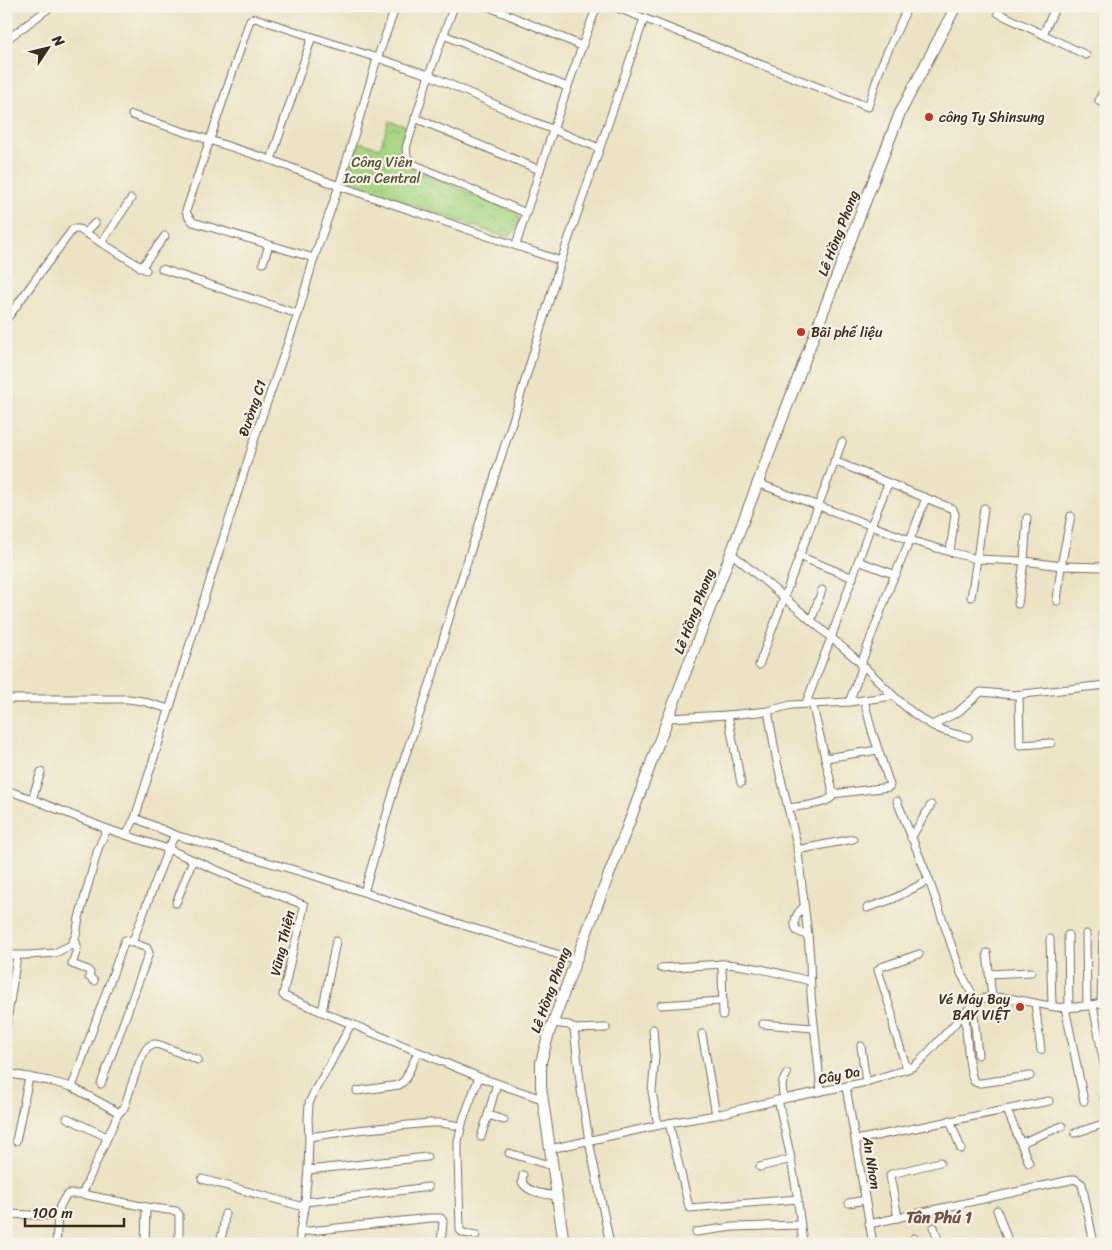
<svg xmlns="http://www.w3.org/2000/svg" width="1112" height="1250" font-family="Sriracha,sans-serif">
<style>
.park{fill:url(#park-crowns);stroke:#718050}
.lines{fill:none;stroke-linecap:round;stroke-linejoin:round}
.street-casing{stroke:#796b58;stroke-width:9}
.secondary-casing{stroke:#796b58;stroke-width:12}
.street{stroke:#fff;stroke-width:7}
.secondary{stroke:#fff;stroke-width:10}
.poi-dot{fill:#c8321e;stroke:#f7f3e8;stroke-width:2}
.labels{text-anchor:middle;stroke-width:4.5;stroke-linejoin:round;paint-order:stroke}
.poi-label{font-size:14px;fill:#3b2a1e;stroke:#f7f3e8;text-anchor:start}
.park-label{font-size:14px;fill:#565537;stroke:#f7f3e8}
.street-label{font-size:14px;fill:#3b2a1e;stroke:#f7f3e8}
.quarter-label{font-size:16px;font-weight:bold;fill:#744f44;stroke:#f7f3e8}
</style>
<defs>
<pattern id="park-crowns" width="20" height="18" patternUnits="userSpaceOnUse" patternTransform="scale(1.25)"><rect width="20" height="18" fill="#a7d683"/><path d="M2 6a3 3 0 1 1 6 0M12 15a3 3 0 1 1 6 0" fill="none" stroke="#91b871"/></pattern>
</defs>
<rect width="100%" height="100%" fill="#f7f3e8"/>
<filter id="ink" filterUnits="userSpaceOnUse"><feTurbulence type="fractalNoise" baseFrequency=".02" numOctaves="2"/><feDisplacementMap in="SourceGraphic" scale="10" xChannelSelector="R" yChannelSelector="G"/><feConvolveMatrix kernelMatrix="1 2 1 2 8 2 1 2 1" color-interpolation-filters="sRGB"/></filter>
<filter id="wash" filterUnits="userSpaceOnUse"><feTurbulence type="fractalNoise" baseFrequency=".0096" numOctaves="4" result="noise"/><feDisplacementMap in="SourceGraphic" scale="20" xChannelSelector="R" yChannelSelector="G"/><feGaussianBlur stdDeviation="1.12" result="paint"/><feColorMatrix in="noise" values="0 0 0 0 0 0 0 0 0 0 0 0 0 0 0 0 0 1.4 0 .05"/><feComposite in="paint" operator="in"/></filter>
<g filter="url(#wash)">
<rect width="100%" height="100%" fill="#ebe3c3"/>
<path class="park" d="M389,121L408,127C402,146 396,152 411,168L517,213L520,220L516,231L506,237L346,182L360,142L380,148Z"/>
</g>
<g filter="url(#ink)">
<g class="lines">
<defs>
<g id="street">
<path d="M487,6L582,46"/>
<path d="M613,6L868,107L881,66L908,6"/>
<path d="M998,13L1086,55"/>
<path d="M1043,34L1056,6"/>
<path d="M444,35L567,87"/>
<path d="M6,40L52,6"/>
<path d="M1106,84L1099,101L1106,104"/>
<path d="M132,115L271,160L339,186L561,261"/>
<path d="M415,118L540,170"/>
<path d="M271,160L312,37"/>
<path d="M526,213L413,164L407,157L406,148L429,75L534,122L599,148"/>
<path d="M85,233L95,223"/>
<path d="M101,243L131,199"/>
<path d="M516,245C541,165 567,85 597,6"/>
<path d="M314,258L193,222L188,216L186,211L250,20L255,18L429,75L454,6"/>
<path d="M263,263L269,245"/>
<path d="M141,268L165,236"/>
<path d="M162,269L298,314"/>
<path d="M6,318L9,316L40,273L73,229H79L146,270"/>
<path d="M834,461L953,509L955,514L950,552"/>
<path d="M757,483L910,540L950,552L977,559L1024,561L1061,566L1106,567"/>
<path d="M731,553C772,587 813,622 854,657C882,682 906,715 942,730C950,733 959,735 968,737"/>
<path d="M799,556L853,578"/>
<path d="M858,561L896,575"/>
<path d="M971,597L977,559L984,508"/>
<path d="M1057,601L1061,566L1071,516"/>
<path d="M1018,604L1024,561L1027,518"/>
<path d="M811,621L822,590"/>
<path d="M759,665L842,442"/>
<path d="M1019,695L1020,745L1051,743"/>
<path d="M6,699H129L142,701L169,709"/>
<path d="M849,702L861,671V664L891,584L910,540L926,498"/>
<path d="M806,703L831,638L871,525L888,484"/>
<path d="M768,711L777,762L797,845L808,936L810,959L811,995L821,1091"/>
<path d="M728,715L741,783"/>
<path d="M668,718L728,715L768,711L791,705L849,702L893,696"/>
<path d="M932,725L958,712L981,692L1014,695L1106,685"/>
<path d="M825,758L878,750"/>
<path d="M6,790L32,799L107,829L168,849L242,881L304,905L301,921L293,950L284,990L283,995L284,996L479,1077L542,1099"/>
<path d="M833,794L889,787L890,785L872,731L864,700"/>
<path d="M32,799L41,772"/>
<path d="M897,801L929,880L961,973L976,1001"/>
<path d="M788,808C800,806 824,805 832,797V787L812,703"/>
<path d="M135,818L175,835L315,876L453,922L576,960"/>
<path d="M126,835L135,818L258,428L298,314L314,258L339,186L377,59L396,6"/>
<path d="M911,838L931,805"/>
<path d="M797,850L853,839"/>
<path d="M364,892L396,783L433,675L452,608L514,417L561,261L644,19"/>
<path d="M176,903L193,860"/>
<path d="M804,907C796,913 792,922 797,931L808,936"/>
<path d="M867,908L893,899L929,880"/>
<path d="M1086,934L1087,1006"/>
<path d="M1068,935L1069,1008"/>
<path d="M1050,939L1052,1006"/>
<path d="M74,940C81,946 74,956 72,964L88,970L90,973L89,977L94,981"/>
<path d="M132,943L168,849L175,835"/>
<path d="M987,953L992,997"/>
<path d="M6,955H29L55,953L71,945L76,935L79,918L98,849L107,829"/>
<path d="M661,968L722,964"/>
<path d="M989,974L1031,972"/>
<path d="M1035,1003L1041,1050"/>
<path d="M1101,1003L1103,934"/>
<path d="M661,1005L722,1001"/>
<path d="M973,1005L978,1055"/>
<path d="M1093,1005L1106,1075"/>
<path d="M1065,1007L1084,1101"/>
<path d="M322,1012L336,941"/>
<path d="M965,1013C966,1027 968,1072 974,1081C977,1084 977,1083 981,1083L1030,1076"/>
<path d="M723,1015L722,964C752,965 781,974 810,981"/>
<path d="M552,1023L569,1025L574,1029L606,1028"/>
<path d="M763,1024L813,1028"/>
<path d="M6,1028L17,956"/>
<path d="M574,1029L581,1090L589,1141L610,1244"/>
<path d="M653,1029L655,1056L652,1092L658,1125"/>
<path d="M702,1034L716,1115"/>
<path d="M861,1046L866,1082"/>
<path d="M907,1069L894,1029L892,1014L878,970L881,967L919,954"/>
<path d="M6,1073L49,1081L72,1087L116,1111L118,1114L82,1194"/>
<path d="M72,1087L125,940L147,948L149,953L101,1084"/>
<path d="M846,1087L873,1244"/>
<path d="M357,1091L399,1085L405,1080L418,1052"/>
<path d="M1104,1098L1106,1108"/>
<path d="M784,1099C782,1087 780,1084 787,1074"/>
<path d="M778,1100L790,1154L797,1194L803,1244"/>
<path d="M1007,1110L1029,1163"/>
<path d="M118,1114L124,1108C128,1097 141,1051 149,1046C153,1043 156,1044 160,1045L198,1060"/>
<path d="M488,1115L504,1120"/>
<path d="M67,1118L107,1137"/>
<path d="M950,1120L961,1149"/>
<path d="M669,1123L689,1207L690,1208L798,1199"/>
<path d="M1075,1133L1106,1123"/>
<path d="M309,1137L357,1130L429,1123H441L461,1126"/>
<path d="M481,1137L488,1115L497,1083"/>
<path d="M856,1140L1049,1101"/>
<path d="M16,1141L29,1077"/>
<path d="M1021,1143L1062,1126"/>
<path d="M550,1149L669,1123L716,1115L778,1100L866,1082L907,1069L914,1066L920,1061L976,1001C995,991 1034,1004 1056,1007C1073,1009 1089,1006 1106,1002"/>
<path d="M509,1153L552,1166"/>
<path d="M760,1167L791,1159"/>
<path d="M308,1170L427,1157"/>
<path d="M523,1175L522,1182C528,1193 545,1194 557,1196"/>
<path d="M202,1179L304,1207"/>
<path d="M305,1202L398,1191L428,1187"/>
<path d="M849,1203L865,1200"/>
<path d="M997,1210L1009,1244"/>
<path d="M6,1214L58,1216"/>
<path d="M898,1218L890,1176L891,1174L940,1162"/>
<path d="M869,1224L1075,1179L1082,1184L1094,1244"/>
<path d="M934,1227L939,1244"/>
<path d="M300,1232L430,1218H441L443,1221L441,1244"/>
<path d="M696,1232L733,1227L800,1225"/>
<path d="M476,1235L463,1233L460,1230L458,1154V1141L463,1120L479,1077"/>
<path d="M914,1238L915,1244"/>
<path d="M56,1244L58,1216L60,1206L65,1197L69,1194H82L146,1207L176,1211L179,1214V1244"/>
<path d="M145,1244L146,1207"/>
<path d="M219,1244L223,1231L225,1214"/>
<path d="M300,1244V1232L305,1202L308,1170L309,1137L308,1120L309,1103L316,1088L329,1066L351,1024"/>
</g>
<path id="secondary" d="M564,1244L541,1087V1062L549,1033L576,960L632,815L657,747L862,210L900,113L956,6"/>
</defs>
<use href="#street" class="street-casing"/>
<use href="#secondary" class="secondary-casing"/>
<use href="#street" class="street"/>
<use href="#secondary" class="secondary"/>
</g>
</g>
<g class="poi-dot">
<circle cx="929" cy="117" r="5"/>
<circle cx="801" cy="332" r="5"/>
<circle cx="1020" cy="1007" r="5"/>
</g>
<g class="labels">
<g class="poi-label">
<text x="939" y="122">công Ty Shinsung</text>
<text x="811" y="337">Bãi phế liệu</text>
<text x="1010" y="1004" text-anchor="end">Vé Máy Bay<tspan x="1010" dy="16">BAY VIỆT</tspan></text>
</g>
<g class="park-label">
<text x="382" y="167">Công Viên<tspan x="382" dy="16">Icon Central</tspan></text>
</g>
<g class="street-label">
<text transform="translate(838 233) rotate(-69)" y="5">Lê Hồng Phong</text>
<text transform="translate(252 408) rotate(-71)" y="5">Đường C1</text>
<text transform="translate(694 611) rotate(-69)" y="5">Lê Hồng Phong</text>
<text transform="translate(282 943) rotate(-77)" y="5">Vũng Thiện</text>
<text transform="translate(550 990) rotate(-70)" y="5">Lê Hồng Phong</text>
<text transform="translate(839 1075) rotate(-11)" y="5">Cây Da</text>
<text transform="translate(872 1163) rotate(81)" y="5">An Nhơn</text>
</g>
<g class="quarter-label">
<text x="939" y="1223">Tân Phú 1</text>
</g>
</g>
<rect width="1112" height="1250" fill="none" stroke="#f7f3e8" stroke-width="25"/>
<g transform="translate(48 48) rotate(55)" stroke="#f7f3e8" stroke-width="4" paint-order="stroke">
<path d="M0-4L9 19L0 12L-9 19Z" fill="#3b2a1e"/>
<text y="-8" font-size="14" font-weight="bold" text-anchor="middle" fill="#3b2a1e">N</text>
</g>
<path d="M25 1218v8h99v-8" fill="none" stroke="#3b2a1e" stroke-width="2.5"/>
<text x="32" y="1218" font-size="15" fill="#3b2a1e" stroke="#f7f3e8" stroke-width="4" paint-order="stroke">100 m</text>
</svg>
